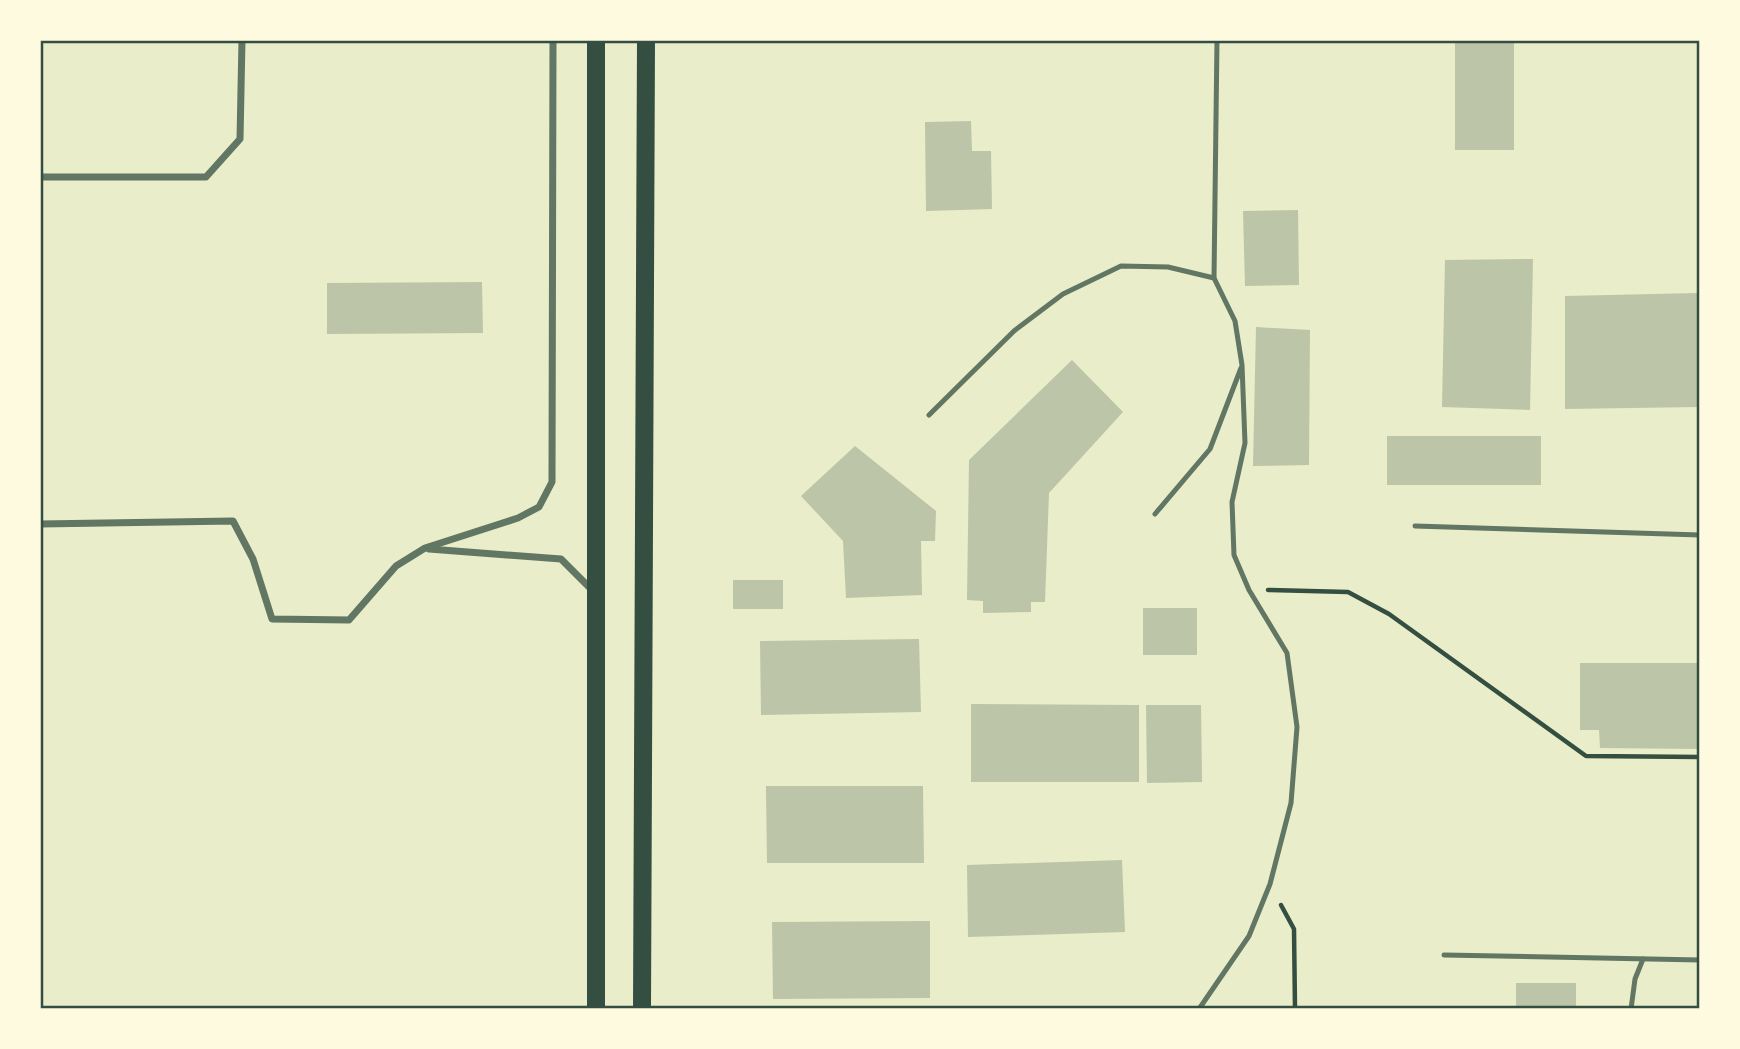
<svg xmlns="http://www.w3.org/2000/svg" width="1740" height="1049" font-family="Signika,sans-serif">
<style>
.building{fill:#bcc5a7}
.lines{fill:none;stroke-linecap:round;stroke-linejoin:round}
.path{stroke:#344e41;stroke-width:4.5}
.service{stroke:#617663;stroke-width:5}
.minor{stroke:#617663;stroke-width:7}
.primary{stroke:#344e41;stroke-width:18}
.neatline{fill:none;stroke:#344e41;stroke-width:2.5}
</style>
<rect width="100%" height="100%" fill="#e9edc9"/>
<g class="building">
<rect x="1455" y="40" width="59" height="110"/>
<path d="M971,121L972,151H991L992,209L926,211L925,122Z"/>
<path d="M1298,210L1299,285L1245,286L1243,211Z"/>
<path d="M1533,259L1530,410L1442,407L1445,260Z"/>
<path d="M482,282L483,333L327,334V283Z"/>
<path d="M1698,293V407L1565,409V296Z"/>
<path d="M1256,327L1310,330L1309,465L1253,466Z"/>
<path d="M1072,360L1123,412L1049,493L1045,602H1031V612L983,613V601L967,600L969,460Z"/>
<rect x="1387" y="436" width="154" height="49"/>
<path d="M855,446L936,511L935,541H921L922,595L846,598L843,541L801,496Z"/>
<rect x="733" y="580" width="50" height="29"/>
<rect x="1143" y="608" width="54" height="47"/>
<path d="M919,639L921,712L761,715L760,641Z"/>
<path d="M1580,663H1700V749L1600,748L1599,730H1580Z"/>
<path d="M971,704L1139,705V782H971Z"/>
<path d="M1146,705H1201L1202,782L1147,783Z"/>
<path d="M766,786H923L924,863H767Z"/>
<path d="M1122,860L1125,932L968,937L967,865Z"/>
<path d="M930,921V998L773,999L772,922Z"/>
<rect x="1516" y="983" width="60" height="26"/>
</g>
<g class="lines">
<g class="path">
<path d="M1268,590L1348,592L1389,614L1586,756L1700,757"/>
<path d="M1281,905L1294,929L1295,1009"/>
</g>
<g class="service">
<path d="M929,415L1014,331L1063,294L1121,266L1168,267L1214,278"/>
<path d="M1155,514L1210,449L1241,368"/>
<path d="M1415,526L1700,535"/>
<path d="M1444,955L1700,960"/>
<path d="M1199,1009L1249,936L1270,884L1291,803L1297,727L1287,653L1249,590L1234,555L1232,502L1245,443L1242,365L1235,321L1214,278L1217,40"/>
<path d="M1631,1009L1635,979L1643,959"/>
</g>
<g class="minor">
<path d="M40,177H206L240,139L242,40"/>
<path d="M40,524L233,521L253,559L272,619L349,620L396,566L425,548L518,518L539,507L552,482L553,40"/>
<path d="M429,549L561,559L593,591"/>
</g>
<g class="primary">
<path d="M596,40V1009"/>
<path d="M642,1009L646,40"/>
</g>
</g>
<rect width="1740" height="1049" fill="none" stroke="#fefae0" stroke-width="84"/>
<rect x="42" y="42" width="1656" height="965" class="neatline"/>
</svg>
